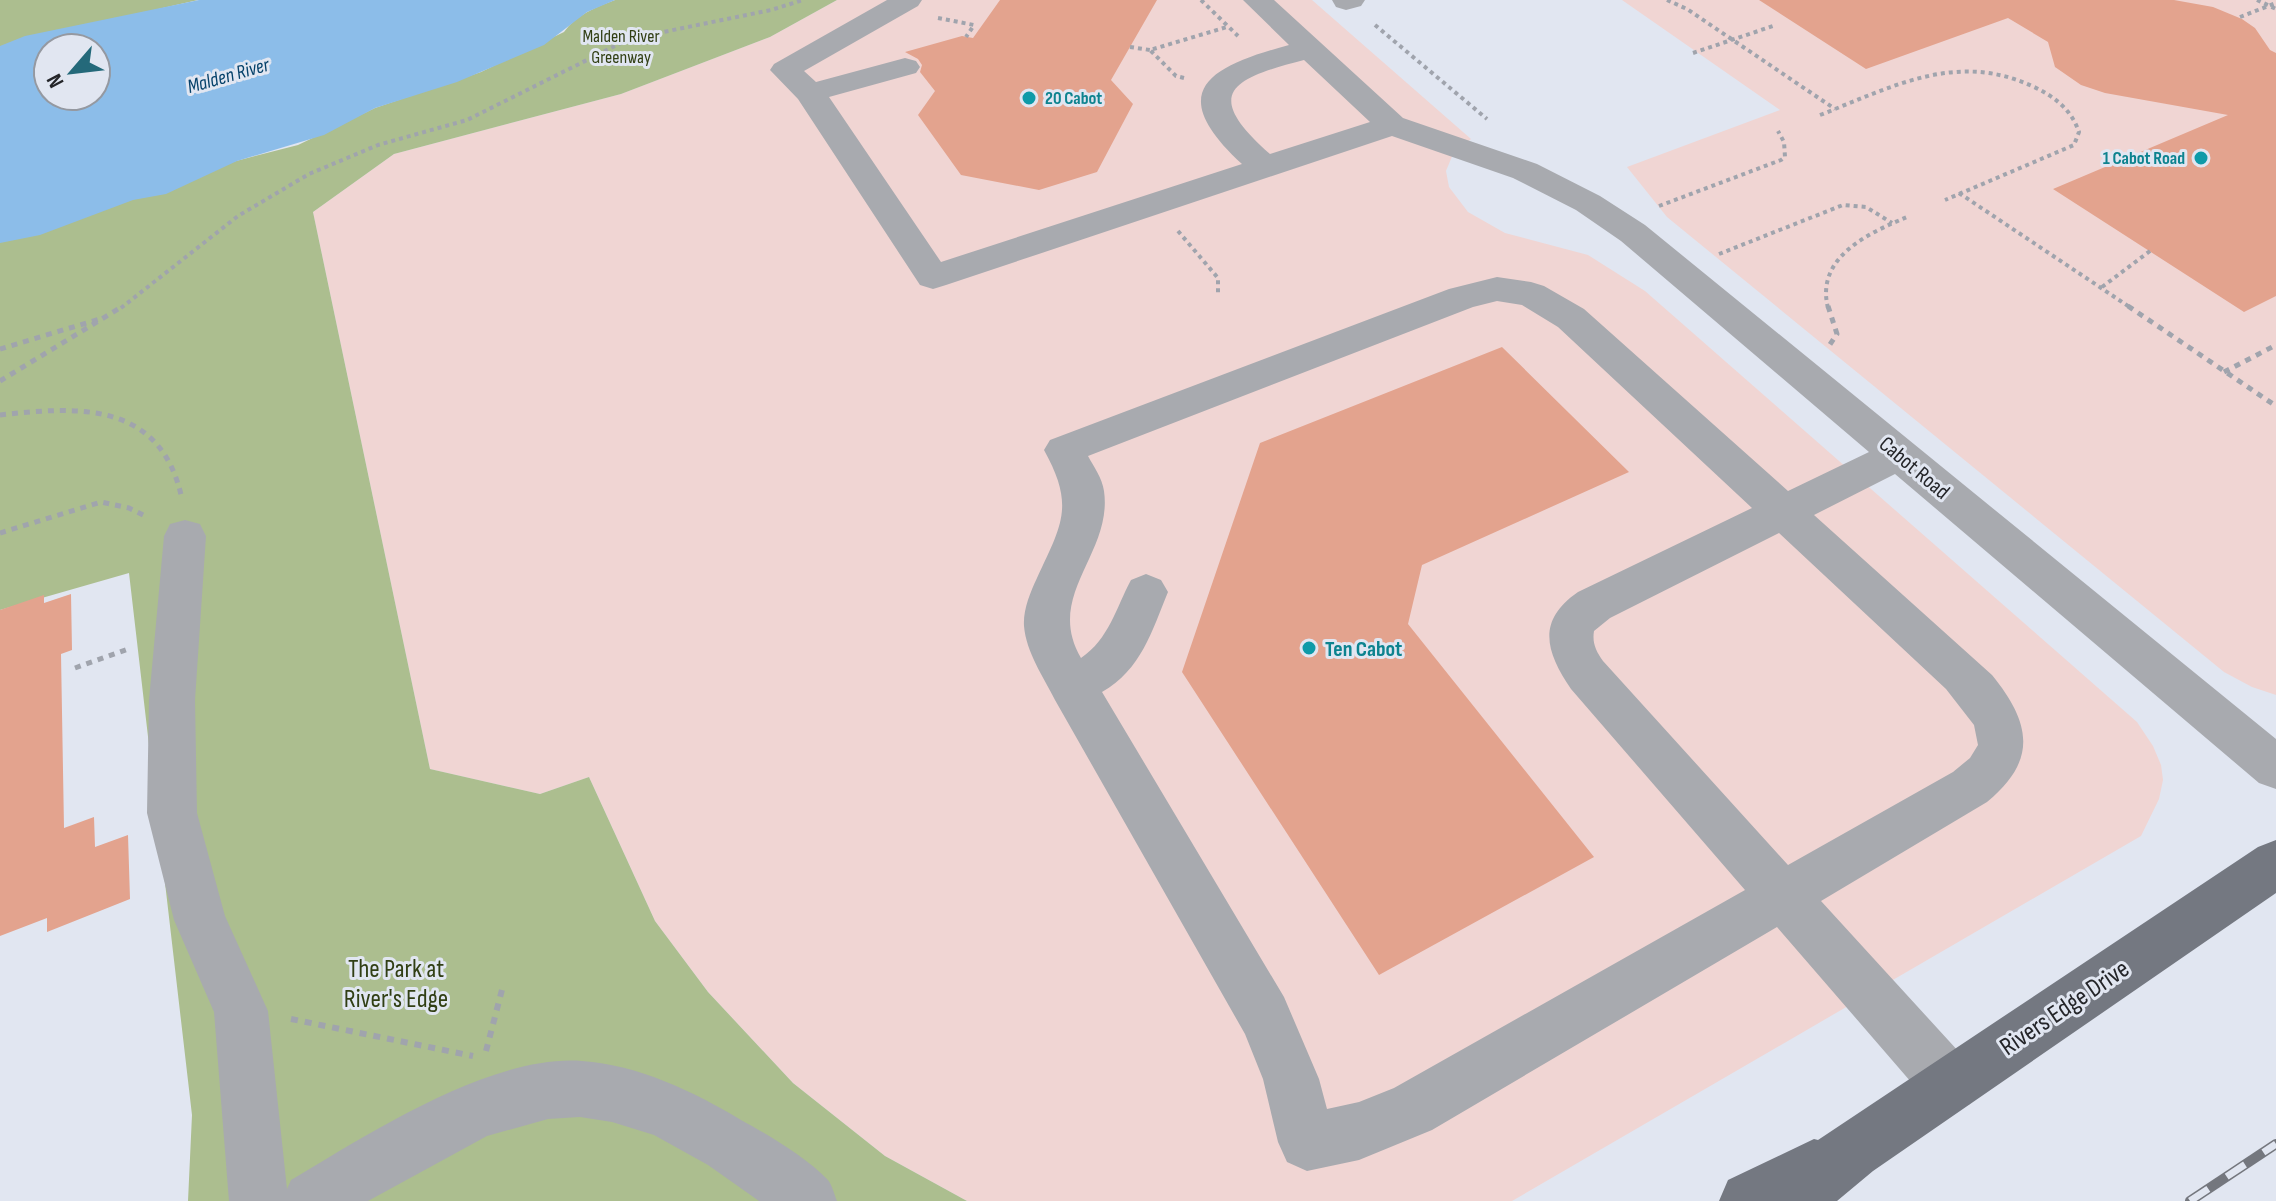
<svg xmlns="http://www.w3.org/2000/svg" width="2276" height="1201" font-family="'Sofia Sans Condensed',sans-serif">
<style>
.commercial{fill:#f0d5d3}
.green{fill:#acbe8f}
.water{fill:#8cbde9;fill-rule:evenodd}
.building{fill:#e3a38e}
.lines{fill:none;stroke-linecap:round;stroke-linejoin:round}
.path-far2{stroke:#a0a4ad;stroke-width:4;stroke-dasharray:4 4;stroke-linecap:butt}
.path-far1{stroke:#a0a4ad;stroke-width:5;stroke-dasharray:6 6;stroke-linecap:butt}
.path{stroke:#a0a4ad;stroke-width:6;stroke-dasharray:7 7;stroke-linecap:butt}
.minor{fill:#a8aaaf;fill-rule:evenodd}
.major{fill:#747881;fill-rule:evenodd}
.rail-casing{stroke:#74777e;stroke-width:10}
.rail{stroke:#e1e6f1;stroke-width:7;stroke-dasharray:22;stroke-linecap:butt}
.culture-dot{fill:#0f9aa8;stroke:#e1e6f1;stroke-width:3}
.labels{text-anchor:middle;stroke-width:6;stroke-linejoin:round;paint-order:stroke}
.far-park-label{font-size:18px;fill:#313f14;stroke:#e1e6f1}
.far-culture-label{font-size:18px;font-weight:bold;fill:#0d838f;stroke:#e1e6f1;text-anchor:start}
.far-water-label{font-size:20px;font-style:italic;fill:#05416a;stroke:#e1e6f1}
.street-label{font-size:22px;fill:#242529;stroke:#e1e6f1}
.culture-label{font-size:22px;font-weight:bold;fill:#0d838f;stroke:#e1e6f1;text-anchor:start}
.near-park-label{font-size:26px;fill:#313f14;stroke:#e1e6f1}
.near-street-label{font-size:26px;fill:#242529;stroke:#e1e6f1}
</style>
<rect width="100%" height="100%" fill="#e1e6f1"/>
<g class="commercial">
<path d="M837,0H1312L1471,139L1453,154L1446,171L1449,187L1468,212L1505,233L1588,255L1645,291L2137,722L2153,746L2161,765L2163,780L2159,799L2141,836L1512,1201H967L885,1156L793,1083L708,992L655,921L589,777L540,794L430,769L313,212L394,154L621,94L770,37Z"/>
<path d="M1622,0H2276V695L2252,687L2224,672L1667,217L1627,167L1780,110Z"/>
</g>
<g class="green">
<path d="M0,0H198L66,30L0,54Z"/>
<path d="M615,0H837L770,37L621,94L394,154L313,212L430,769L540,794L589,777L655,921L708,992L793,1083L885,1156L967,1201H188L192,1115L129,573L0,610V237L236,161L298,145L375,108L481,72L564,32C576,15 596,7 615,0Z"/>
</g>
<path class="water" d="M199,0H615L587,12L544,45L457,82L375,108L324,135L237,161L166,194L133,200L40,235L0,243V46L25,36ZM48,48H96V96H48Z"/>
<g class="building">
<path d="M1000,0H1157L1111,80L1133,104L1097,172L1039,190L961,175L918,115L935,91L920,72L922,65L918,59L905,52L962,36L973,38Z"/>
<path d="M1759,0H2174L2213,7L2242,19L2255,28L2270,50L2276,53V296L2244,312L2053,189L2228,115L2105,93L2081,85L2055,67L2048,42L2008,18L1866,69Z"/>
<path d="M1502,347L1629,472L1422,565L1408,624L1594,857L1379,975L1182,672L1260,443Z"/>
<path d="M71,594L72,650L61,654L64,828L94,817L95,847L128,835L130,899L47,932V918L0,936V610L44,595V603Z"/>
</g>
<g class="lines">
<g class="path-far2">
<path d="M1201,0L1238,36"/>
<path d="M1667,0L1687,9L1835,109"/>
<path d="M2257,0L2276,9"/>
<path d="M2240,17L2276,3"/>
<path d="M938,18L974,25L966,37"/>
<path d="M1375,25L1487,119"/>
<path d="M1130,47L1150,50"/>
<path d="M1693,53L1773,26"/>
<path d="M1184,78L1176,76L1150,50L1227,27"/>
<path d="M1820,115C1892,87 1956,51 2032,86C2054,96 2071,109 2079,132L2074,145L1945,200"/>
<path d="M1959,193L2131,308"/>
<path d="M1659,206L1781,160L1785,157L1784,142L1778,131"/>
<path d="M1178,231L1218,278V295"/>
<path d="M1719,254L1843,205L1866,207L1892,223"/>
<path d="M2102,287L2150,251"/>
<path d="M121,308L238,216L309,174L378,145L467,120L629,39L771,10L803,0"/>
<path d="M1828,308C1815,257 1869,233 1907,217"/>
</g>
<g class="path-far1">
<path d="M1828,306L1837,334L1829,346"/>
<path d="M2128,306L2276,406"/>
<path d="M0,349L103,318"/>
<path d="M2224,372L2276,345"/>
<path d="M0,381L123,306"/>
<path d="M0,415C79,406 161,401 182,499"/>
<path d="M0,533L101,502L129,508L147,517"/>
<path d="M75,668L128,649"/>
</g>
<g class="path">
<path d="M291,1019L473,1056"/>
<path d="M486,1051L503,986"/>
</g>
<g class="minor">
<path d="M887,0H922L918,6L804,71L816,82L905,58L916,61L920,67L916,73L829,97L941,262L1242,164C1164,92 1207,67 1289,45L1243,0H1274L1403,118L1537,164L1600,196L1645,225L2276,739V789L2259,783L1895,474L1814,515L1992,675C2031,723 2038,760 1987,802L1821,901L1970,1064L1978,1084L1970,1104L1950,1112L1930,1104L1777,927L1432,1130L1359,1160L1307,1171L1287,1162L1278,1142L1263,1079L1245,1034L1055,700C1044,678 1026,652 1024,626C1023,610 1030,593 1037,578C1062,524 1075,506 1044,450L1050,440L1449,289L1497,277L1531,282L1544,286L1584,309L1788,491L1869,452L1621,241L1576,210L1513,178L1392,136L946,285L933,289L920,285L798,99L770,70L774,64ZM1304,60L1370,122L1270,154C1202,94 1230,79 1304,60ZM1497,301L1522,305L1558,327L1752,508L1578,592C1536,621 1546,652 1571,689L1745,890L1394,1088L1359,1102L1327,1109L1319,1079L1284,997L1102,692C1141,670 1152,631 1168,592L1161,580L1146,574L1131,580C1116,608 1109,639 1081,658C1044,595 1113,554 1104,491C1102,478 1094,467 1088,456L1473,307ZM1779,533L1946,689L1974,725L1978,745L1970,758L1953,772L1788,865L1603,661C1596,651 1592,643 1594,631L1610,618Z"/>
<path d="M1332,0H1365L1361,6L1346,10L1336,7Z"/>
<path d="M185,520L200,524L206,536L195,700L197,813L225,916L268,1011L287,1189L291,1180C367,1135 491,1054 582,1061C638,1065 693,1091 741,1120C767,1134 807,1158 827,1179C832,1184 834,1194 837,1201H759L708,1165L654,1135L612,1122L580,1117L548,1119L487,1136L368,1201H229L214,1012L174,920L147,813L149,700L164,536L170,524Z"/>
</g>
<path class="major" d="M2276,840V893L1873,1171L1837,1201H1719L1728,1180L1814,1139L1818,1140L2258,847Z"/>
<defs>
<path id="rail" d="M2190,1201L2276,1144"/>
</defs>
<use href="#rail" class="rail-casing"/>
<use href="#rail" class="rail"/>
</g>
<g class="culture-dot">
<circle cx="1029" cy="98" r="8"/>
<circle cx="2201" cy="158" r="8"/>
<circle cx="1309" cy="648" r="8"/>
</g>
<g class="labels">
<g class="far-park-label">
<text x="621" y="42">Malden River<tspan x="621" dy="21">Greenway</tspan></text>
</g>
<g class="far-culture-label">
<text x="1045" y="104">20 Cabot</text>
<text x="2185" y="164" text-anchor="end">1 Cabot Road</text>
</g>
<g class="far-water-label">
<text transform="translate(228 75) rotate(-16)" y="7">Malden River</text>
</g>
<g class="street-label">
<text transform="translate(1915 467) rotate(40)" y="8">Cabot Road</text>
</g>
<g class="culture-label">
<text x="1325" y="656">Ten Cabot</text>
</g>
<g class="near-park-label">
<text x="396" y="977">The Park at<tspan x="396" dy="30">River's Edge</tspan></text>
</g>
<g class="near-street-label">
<text transform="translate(2064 1007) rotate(-34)" y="9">Rivers Edge Drive</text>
</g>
</g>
<g transform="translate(72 72) rotate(242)"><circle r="38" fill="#e1e6f1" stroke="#9599a1" stroke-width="2"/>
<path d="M0-6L14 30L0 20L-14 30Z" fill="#24697a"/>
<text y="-12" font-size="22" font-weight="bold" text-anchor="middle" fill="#242529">N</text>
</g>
</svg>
